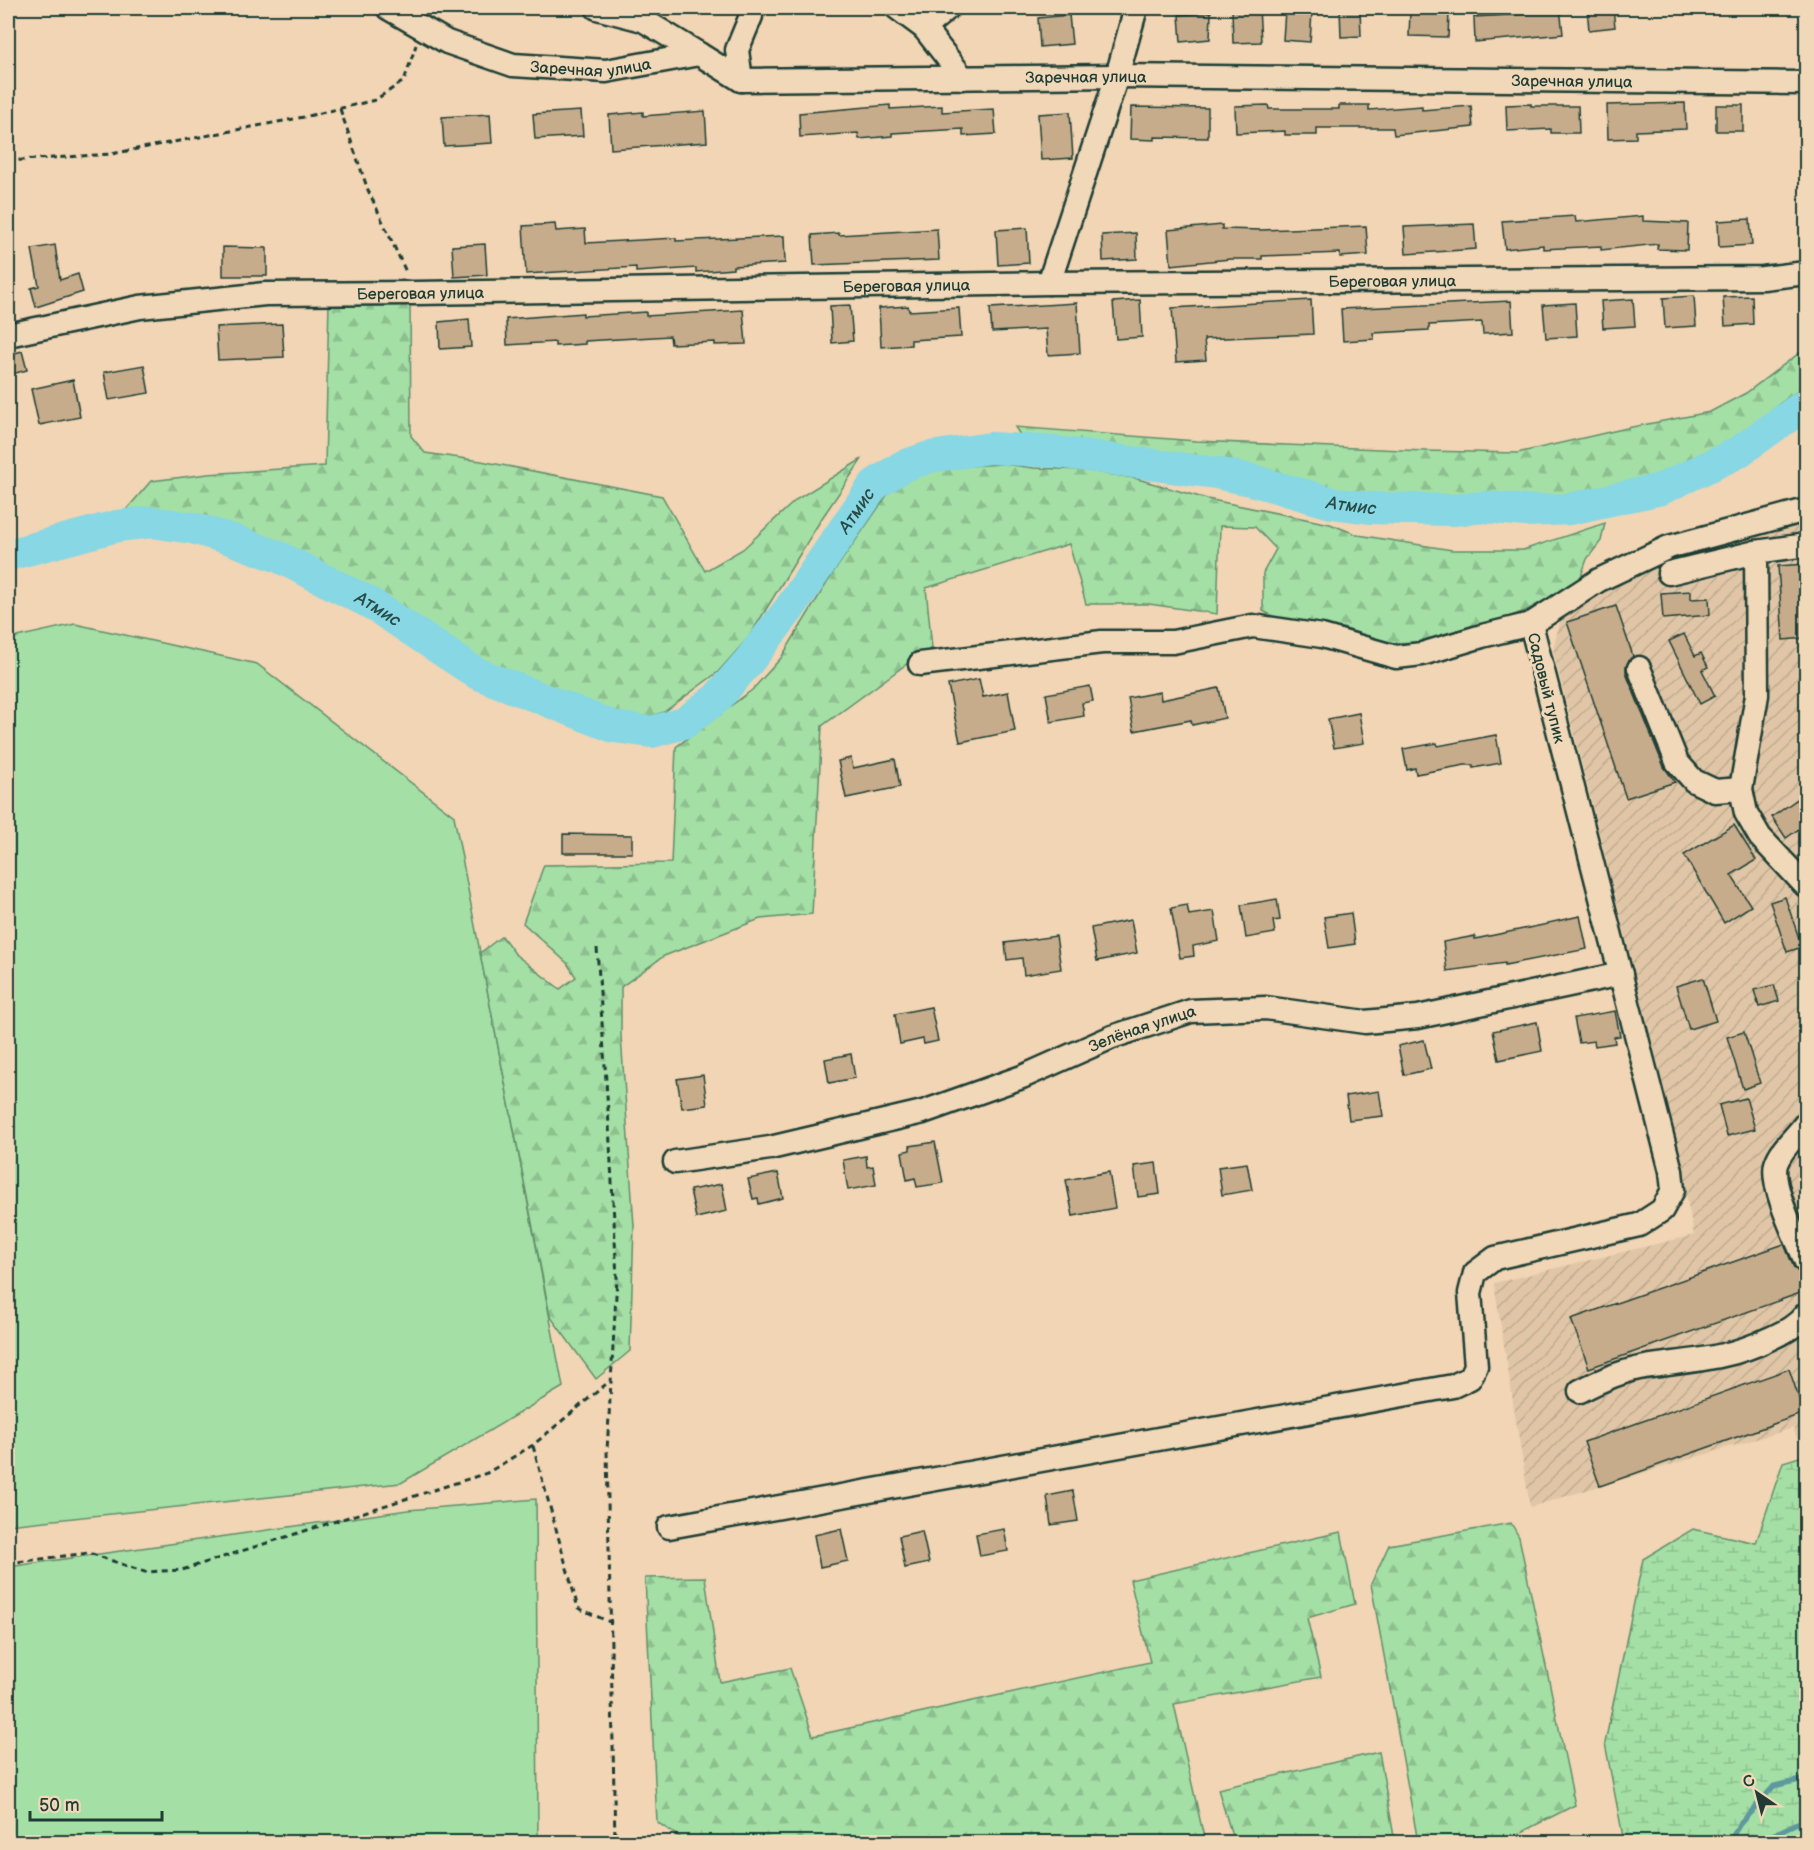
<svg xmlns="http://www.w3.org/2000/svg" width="1814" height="1850" font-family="'Balsamiq Sans',sans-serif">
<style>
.industrial{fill:url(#industrial-furrows)}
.green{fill:#a4dfa5;stroke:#628e6c;stroke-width:1.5}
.forest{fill:url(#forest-firs);stroke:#628e6c;stroke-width:1.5}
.wetland{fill:url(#wetland-marsh);stroke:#628e6c;stroke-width:1.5}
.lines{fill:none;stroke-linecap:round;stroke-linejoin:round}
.stream{stroke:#5d999e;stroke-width:5}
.river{stroke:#87d7e4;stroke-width:32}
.building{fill:#c6ac8b;stroke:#1f3d34;stroke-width:1.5}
.minor-casing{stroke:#1f3d34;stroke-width:27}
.path{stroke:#1f3d34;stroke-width:3;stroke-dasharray:6 4.5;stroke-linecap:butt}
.minor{stroke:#f0d8b8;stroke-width:22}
.labels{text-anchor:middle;stroke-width:6;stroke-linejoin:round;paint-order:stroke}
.street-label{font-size:16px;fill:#1f3d34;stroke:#f0d8b8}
.water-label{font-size:18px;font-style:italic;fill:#294c46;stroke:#f0d8b8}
</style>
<defs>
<pattern id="industrial-furrows" width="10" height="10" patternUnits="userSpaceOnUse" patternTransform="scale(1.5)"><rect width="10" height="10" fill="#e0c6a6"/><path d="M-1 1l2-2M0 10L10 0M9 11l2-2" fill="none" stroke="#c0ab90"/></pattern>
<pattern id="forest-firs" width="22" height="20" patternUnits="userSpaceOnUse" patternTransform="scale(1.5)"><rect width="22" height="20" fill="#a4dfa5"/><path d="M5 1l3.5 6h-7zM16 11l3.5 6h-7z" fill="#8dc08f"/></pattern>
<pattern id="wetland-marsh" width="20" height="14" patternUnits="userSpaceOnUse" patternTransform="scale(1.5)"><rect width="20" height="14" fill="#a4dfa5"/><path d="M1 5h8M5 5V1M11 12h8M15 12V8" fill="none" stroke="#8dc08f"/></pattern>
</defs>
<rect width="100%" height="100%" fill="#f1d5b4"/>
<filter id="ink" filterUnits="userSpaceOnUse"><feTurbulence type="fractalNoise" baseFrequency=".0167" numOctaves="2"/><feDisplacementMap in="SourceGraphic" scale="12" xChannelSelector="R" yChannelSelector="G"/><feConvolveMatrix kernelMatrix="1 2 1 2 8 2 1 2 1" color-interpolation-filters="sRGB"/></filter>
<g filter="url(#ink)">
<path class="industrial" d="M1806,522V1441L1799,1442L1793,1428L1530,1507L1494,1283L1694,1235L1671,1116L1553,650L1562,614L1673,554Z"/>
<g class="green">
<path d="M75,624L257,664L454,816L563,1387L401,1483L8,1525V639Z"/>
<path d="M536,1499L538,1842H8V1567L408,1510Z"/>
</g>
<g class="forest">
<path d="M329,303L410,304L411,436L425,453L481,461L662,496L705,571L743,549L797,499L862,459L822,518L749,637L718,672L664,712L633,722L620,720L574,699L539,692L506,676L396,612L360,587L329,574L272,551L210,530L137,515L126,510L151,481L208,474L325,466Z"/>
<path d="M1806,348V385L1775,407L1750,430L1652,481L1601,492L1546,496L1505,504H1470L1421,497L1358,498L1323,489L1274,485L1229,465L1163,453L1024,441L1015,427L1196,441L1425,451L1517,453L1627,428L1710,412L1746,393Z"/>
<path d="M1003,464L1034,468L1082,470L1134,478L1207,499L1330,524L1358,535L1452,550H1523L1605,523L1601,541L1587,559L1579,582L1527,610L1488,625L1429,642L1386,643L1343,628L1319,627L1282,621L1263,611V573L1276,549L1255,527L1220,526L1217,614L1149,604H1086L1069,544L926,588L932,648L908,663L822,726L812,914L760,919L664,956L621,987V1036L634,1226L630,1351L596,1379L550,1316L480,953L502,936L516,955L560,989L576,977L567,963L523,923L544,865L671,863L676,747L752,690L781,658L833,573L894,485L910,474L932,468Z"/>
<path d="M1511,1523L1519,1537L1575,1805L1502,1842H1418L1371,1584L1389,1545Z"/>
<path d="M1341,1532L1355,1604L1307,1618L1321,1677L1174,1704L1205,1842H687L657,1822L645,1578L705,1577L720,1682L790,1668L813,1736L1150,1662L1130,1580Z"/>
<path d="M1379,1752L1395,1842H1234L1218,1789Z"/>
</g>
<path class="wetland" d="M1806,1455V1842H1624L1605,1743L1643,1559L1693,1529L1756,1543L1783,1462Z"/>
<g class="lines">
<g class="stream">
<path d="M1729,1842L1740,1824L1774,1786L1806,1779"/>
<path d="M1757,1842L1806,1819"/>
</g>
<path class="river" id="s1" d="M8,555L117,526L152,522L192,528L233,540L279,557L370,603L476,673L614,727L651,732L684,723L717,698L749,661L790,608L874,485L903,466L930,457L990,448L1056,452L1216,473L1251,480L1332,503L1370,508L1451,510L1486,507L1526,511L1569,509L1661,489L1737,453L1806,404"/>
</g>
<g class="building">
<path d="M1259,8L1261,42L1233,43L1232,9Z"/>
<path d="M1340,8H1360L1361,36L1341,37Z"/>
<path d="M1526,8H1560L1563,34L1475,42L1474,17L1526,14Z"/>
<path d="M1587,8H1613L1615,27L1589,30Z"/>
<path d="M1285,10L1312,12L1310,42L1283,40Z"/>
<path d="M1410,11L1449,12L1448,37L1409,36Z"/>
<path d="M1211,12L1210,39L1181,42L1179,15Z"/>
<path d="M1069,15L1072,44L1040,47L1038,18Z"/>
<path d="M1685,103L1686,129L1636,131V138L1608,139L1607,105Z"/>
<path d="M1531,104V106H1578L1579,133H1551V129L1507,131L1506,105Z"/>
<path d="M890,105V109L942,106V112L994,109L996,134L963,136V129L892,133V136L859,139L858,133L800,137L799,113Z"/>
<path d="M1268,105L1269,109H1339V105H1369V110L1422,106V110L1471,106L1473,127L1394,135L1393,128H1317V135H1285V131L1236,133L1235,106Z"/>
<rect x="1716" y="105" width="27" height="26"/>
<path d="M1131,107L1208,108V138L1155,137V140L1130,139Z"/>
<path d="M581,111L583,136L535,139L533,114Z"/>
<path d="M705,111L707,142L611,149L609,115L643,112V116Z"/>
<path d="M1070,112L1073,158L1041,160L1038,114Z"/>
<path d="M490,114L492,143L444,146L442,117Z"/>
<path d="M1575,216L1576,222L1643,216V221L1688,223L1687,250L1657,249L1658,244L1601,250V246L1543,249V245L1505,249L1502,221Z"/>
<path d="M1750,219L1752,245L1719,247L1718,221Z"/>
<path d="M555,224L556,231L585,229L586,243L676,238V241L784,236L785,263L733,266V269L696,272V268L636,272V267L526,274L523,226Z"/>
<path d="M1474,224L1476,249L1406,254L1404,227Z"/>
<path d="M1222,225V229L1262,230L1366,226L1368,255L1340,257V253L1262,256V259H1230L1171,265L1168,230Z"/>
<path d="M1027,228L1029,263L998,265L996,230Z"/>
<path d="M937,229L939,260L814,265L812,235L839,233V235Z"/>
<path d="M1136,233L1137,259L1103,261L1102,235Z"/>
<path d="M485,244L487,275L454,277L452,246Z"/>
<path d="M55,245L60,280L78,274L83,292L36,307L31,288L39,286L32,249Z"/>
<path d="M223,247L267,248V276H223Z"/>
<path d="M1694,296L1696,326L1665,328L1663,298Z"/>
<path d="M1752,296L1753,324L1725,326L1723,297Z"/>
<path d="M1633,299L1635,326L1603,328L1601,301Z"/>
<path d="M1140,300L1142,337L1116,339L1113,302Z"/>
<path d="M1311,300L1313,334L1204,339L1206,360L1176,362L1172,308Z"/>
<path d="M1511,301L1513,332L1483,334L1482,322L1429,325V330L1373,333L1374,339L1343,341L1341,309Z"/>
<path d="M1077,303L1080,353L1048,355L1046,329L992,332L990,308Z"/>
<path d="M1575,303L1577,336L1546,338L1543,305Z"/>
<path d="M850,305L853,341L832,343L830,306Z"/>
<path d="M908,306L909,311L959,308L961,337L911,340V345L881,347L879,308Z"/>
<path d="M743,310L746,344L715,345V342L671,344L670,336L585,341V344L555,346V342L507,345L506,319L583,313V316L646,312V316Z"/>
<path d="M469,319L471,347L440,349L439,322Z"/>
<path d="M282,324L284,357L218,360L216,327Z"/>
<path d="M22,351L27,370L8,375V355Z"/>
<path d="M144,365L149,393L109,400L104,372Z"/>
<path d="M73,380L80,417L39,425L31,389Z"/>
<path d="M1806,564V638L1783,640L1778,566Z"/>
<path d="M1691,591V599L1709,598L1710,615L1663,619L1661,593Z"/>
<path d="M1616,606L1633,656L1626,666V673L1664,767L1675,782L1626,798L1567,622Z"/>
<path d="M1684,634L1695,656L1701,653L1708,667L1702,670L1715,696L1700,704L1669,641Z"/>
<path d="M979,679L983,697L1008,692L1015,731L960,742L948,685Z"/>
<path d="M1090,686L1093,701L1082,703L1084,716L1051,722L1046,694Z"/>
<path d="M1219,688L1225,718L1192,725L1191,720L1134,731L1128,698L1160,692L1161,700Z"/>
<path d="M1359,713L1364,743L1334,748L1328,719Z"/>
<path d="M1496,735L1501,763L1473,768V765H1465L1416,774L1415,768L1407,770L1403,749L1437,743L1438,746Z"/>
<path d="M851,758L853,768L895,759L900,787L846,798L838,761Z"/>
<path d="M1806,793V824L1786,838L1772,817Z"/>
<path d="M1734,825L1756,860L1731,875L1751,906L1724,923L1684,855Z"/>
<path d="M563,834L632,835V853H563Z"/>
<path d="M1785,897L1802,947L1787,952L1770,902Z"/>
<path d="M1277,899L1280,920L1273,921L1275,933L1246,938L1241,905Z"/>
<path d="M1187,905L1189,915L1214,911L1219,941L1193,946L1194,956L1180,958L1171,908Z"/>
<path d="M1351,913L1355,944L1329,948L1324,917Z"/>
<path d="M1580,916L1587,949L1505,965V963L1447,971L1443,942L1475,936V939L1548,924V923Z"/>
<path d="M1131,920L1137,953L1097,961L1091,928Z"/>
<path d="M1056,936L1061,969L1024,975L1022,958L1007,960L1005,943Z"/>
<path d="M1703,978L1716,1021L1689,1029L1676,986Z"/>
<path d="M1774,985L1779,1001L1759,1007L1754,990Z"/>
<path d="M931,1007L938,1041L924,1044L923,1039L900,1044L895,1014Z"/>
<path d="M1615,1011L1620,1036L1614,1037L1615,1043L1595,1046L1594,1041L1579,1043L1574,1018Z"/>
<path d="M1537,1022L1542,1051L1499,1060L1493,1031Z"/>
<path d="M1744,1032L1760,1083L1743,1089L1727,1037Z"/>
<path d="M1424,1040L1431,1069L1404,1075L1398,1046Z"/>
<path d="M851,1054L855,1078L829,1083L825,1059Z"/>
<path d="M703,1075L707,1105L682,1108L677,1079Z"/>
<path d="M1379,1091L1383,1116L1349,1120L1346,1096Z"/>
<path d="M1746,1098L1755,1129L1727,1136L1719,1105Z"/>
<path d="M935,1142L943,1183L917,1187L915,1178L907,1180L902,1152L910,1150V1146Z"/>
<path d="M866,1156L867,1167L873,1166L876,1185L848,1190L843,1160Z"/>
<path d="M1156,1163L1160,1194L1138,1197L1134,1166Z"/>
<path d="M1247,1163L1252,1190L1222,1195L1218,1167Z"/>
<path d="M1109,1172L1115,1208L1073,1216L1066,1180Z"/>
<path d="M778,1173L783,1198L759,1204L758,1198L753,1199L748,1179Z"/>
<path d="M722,1184L727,1211L696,1218L690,1190Z"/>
<path d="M1784,1244L1794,1268L1803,1275L1806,1291L1589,1368L1571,1319Z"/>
<path d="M1789,1369L1804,1413L1600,1486L1584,1442Z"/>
<path d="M1073,1491L1078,1521L1051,1525L1047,1496Z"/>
<path d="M841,1529L848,1561L820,1567L814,1535Z"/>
<path d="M1004,1529L1008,1551L980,1556L976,1534Z"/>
<path d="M922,1531L929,1563L905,1568L899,1536Z"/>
</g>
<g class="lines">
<defs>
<g id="minor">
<path id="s2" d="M388,8L447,42L513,65L606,71L699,54L741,80L1117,76L1806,83"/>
<path d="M597,8L643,20L699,54"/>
<path d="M897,8L924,28L963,78"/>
<path d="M924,28L948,8"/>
<path d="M741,80L737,50L751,16V8"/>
<path d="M1049,283L1117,76L1136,8"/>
<path id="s3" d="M8,335L140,307L265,294L416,293L1049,283L1763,278L1806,273"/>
<path d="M1756,552L1757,695L1741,789L1746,813L1760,837L1806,886"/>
<path d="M1669,573L1756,552L1806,545"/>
<path d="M920,664L1102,642H1173L1253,626L1322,636L1396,657L1422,654L1482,636L1531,624"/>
<path d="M1639,668L1677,762L1694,781L1715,791L1741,789"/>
<path d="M1806,1123C1797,1136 1781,1148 1776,1164C1770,1186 1797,1240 1806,1262"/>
<path id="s4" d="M675,1162L770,1148L923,1112L1022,1077L1112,1037L1191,1011L1266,1008L1365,1022L1418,1017L1621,974"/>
<path d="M1580,1391C1601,1380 1621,1371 1645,1367C1690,1360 1726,1360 1769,1339C1784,1332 1796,1327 1806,1314"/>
<path d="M669,1527L1453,1386L1470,1378L1476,1366L1470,1293L1475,1273L1495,1258L1639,1225L1662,1210L1673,1190L1671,1171L1531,624L1599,580L1669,547L1806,510"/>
</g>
</defs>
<use href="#minor" class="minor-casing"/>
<g class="path">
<path d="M340,109L368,190L407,274"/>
<path d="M8,161L111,154L304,117L375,100L404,81L416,45"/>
<path d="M597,948L609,1125L617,1278L607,1451L615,1842"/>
<path d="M533,1446L578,1608L612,1623"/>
<path d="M8,1563L89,1553L145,1572L182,1570L487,1473L533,1445L611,1380"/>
</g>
<use href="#minor" class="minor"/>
</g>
</g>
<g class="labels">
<g class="street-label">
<text dy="6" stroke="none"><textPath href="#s2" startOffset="216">Заречная улица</textPath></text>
<text dy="6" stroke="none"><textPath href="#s2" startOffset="720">Заречная улица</textPath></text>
<text dy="6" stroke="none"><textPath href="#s2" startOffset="1206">Заречная улица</textPath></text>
<text dy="6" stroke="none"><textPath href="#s3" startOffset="1388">Береговая улица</textPath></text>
<text dy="6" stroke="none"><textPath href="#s3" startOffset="902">Береговая улица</textPath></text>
<text dy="6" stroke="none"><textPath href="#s3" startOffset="416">Береговая улица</textPath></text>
<text transform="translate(1547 688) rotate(76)" y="6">Садовый тупик</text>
<text dy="6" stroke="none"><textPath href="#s4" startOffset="488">Зелёная улица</textPath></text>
</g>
<g class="water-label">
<text dy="6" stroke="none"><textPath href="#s1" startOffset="1526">Атмис</textPath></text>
<text dy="6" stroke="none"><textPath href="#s1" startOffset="1004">Атмис</textPath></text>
<text dy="6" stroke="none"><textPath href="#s1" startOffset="392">Атмис</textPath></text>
</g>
</g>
<rect width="1814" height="1850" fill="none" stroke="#f0d8b8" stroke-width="30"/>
<rect x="15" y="15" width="1784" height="1820" fill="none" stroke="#1f3d34" stroke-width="2" filter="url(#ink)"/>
<g transform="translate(1757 1793) rotate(325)" stroke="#f0d8b8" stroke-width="4.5" paint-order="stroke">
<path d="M0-4.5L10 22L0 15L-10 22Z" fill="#1f3d34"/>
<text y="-9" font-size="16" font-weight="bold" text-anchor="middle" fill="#1f3d34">С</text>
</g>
<path d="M30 1811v9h132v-9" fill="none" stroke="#1f3d34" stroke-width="3"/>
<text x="39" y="1811" font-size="18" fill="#1f3d34" stroke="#f0d8b8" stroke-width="4.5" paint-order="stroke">50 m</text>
</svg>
